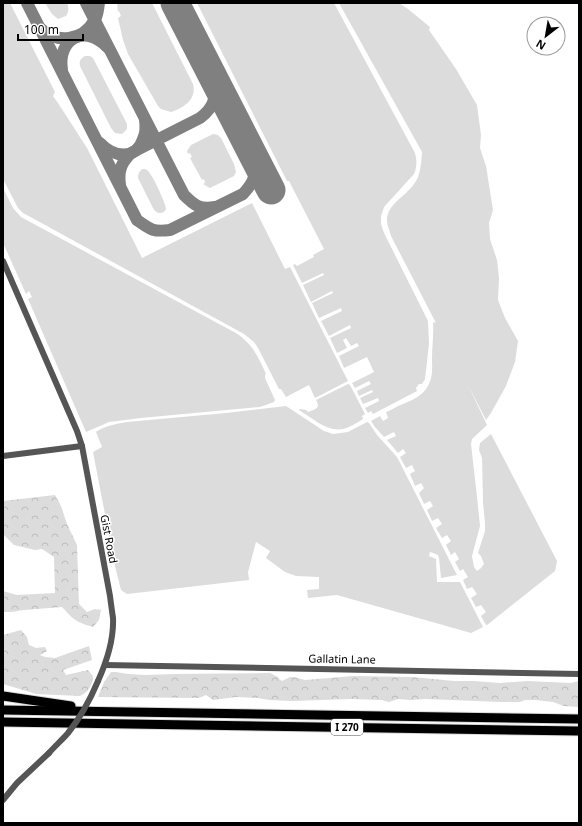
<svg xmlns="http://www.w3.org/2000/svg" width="582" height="826" font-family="'Noto Sans',sans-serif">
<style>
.grass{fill:#dcdcdc}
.forest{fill:url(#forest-crowns)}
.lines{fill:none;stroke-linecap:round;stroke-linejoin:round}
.taxiway{stroke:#808080;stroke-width:12}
.runway{stroke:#808080;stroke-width:29}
.highway-casing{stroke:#dbdbdb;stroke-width:11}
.minor{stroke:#555;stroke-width:6}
.highway{stroke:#000;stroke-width:9}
.minor-bridge{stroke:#555;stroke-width:6}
.labels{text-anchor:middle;stroke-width:3;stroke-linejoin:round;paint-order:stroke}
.shield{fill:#fff;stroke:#4c4c4c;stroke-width:1}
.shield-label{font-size:10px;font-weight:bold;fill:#000}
.street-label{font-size:11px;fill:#000;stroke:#fff}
</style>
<defs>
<pattern id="forest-crowns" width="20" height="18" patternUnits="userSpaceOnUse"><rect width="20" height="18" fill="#dcdcdc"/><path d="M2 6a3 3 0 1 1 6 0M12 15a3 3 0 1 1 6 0" fill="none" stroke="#bbb"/></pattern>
</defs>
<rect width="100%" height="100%" fill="#fff"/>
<g class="grass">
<path d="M3,3H10L55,92L53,96L58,103L87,148L142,258L252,203L285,269L290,267L348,381L315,398L309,385L286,397L281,389H279L258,348L254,342L244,334L36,220L23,213L18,208L3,179Z"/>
<path d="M45,3H67C69,8 69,11 66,16L58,19L52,14Z"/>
<path d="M117,3H152L193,84C197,99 184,108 171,112L161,109L158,106L128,54L123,40L118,18L121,16L119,11L118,12Z"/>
<path d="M197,3H334L415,153C417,160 417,167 414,174L384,207L381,216V224L384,233L428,321L429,344L425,379L422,384H419L416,388L417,391L373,414L371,411L368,413L365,408L379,401L378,398L363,404L360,398L373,392L372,390L359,396L357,391L371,384L369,381L355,388L352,383L374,372L367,357L344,368L339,356L359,346L357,343L351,346L346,338L343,340L347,348L337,353L330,338L351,328L350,325L329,336L321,321L342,311L341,308L319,318L312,303L333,293L332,291L311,302L303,285L324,275L323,273L302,283L293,265L295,264L297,266L314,257L313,255L324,249L289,181H287Z"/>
<path d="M339,3H399L408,9L430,27L429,30L456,69L477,105L481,135L480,148L486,166L493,210L489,223L490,239L497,260L499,278L498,300L505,318L518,341L515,362L506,386L491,413L486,420L468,385L487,425L472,439L471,444L477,497L480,526L472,556L474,567L477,571L481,568L484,564L481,556L478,553L485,531V523L483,503L482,458L479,450L480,443L491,434L557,561L555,571L487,625H486L481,616L486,612L481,605L476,607L471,598L477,594L472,587L467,589L463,580L468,577L463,569L460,571L455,562L459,559L455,552L451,555L446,545L451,541L447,535L442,538L436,528L442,524L438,518L432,521L427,510L433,506L430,501L424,504L419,493L424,488L421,483L415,486L410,474L415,471L412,465L406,468L400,457L406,453L403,449L398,453L387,440L396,436L394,432L384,437L375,427L371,421L380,416L383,421L388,418L386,412C392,410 397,406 403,404C415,399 426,394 430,381C433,374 432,366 432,359C432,346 434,334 433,322L436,323L391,236C390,231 387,226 387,221C386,205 406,196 414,184C421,175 421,163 422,152Z"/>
<path d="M85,56H90L93,58L127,124V129L122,134L115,133L111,128L80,66C79,61 80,59 85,56Z"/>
<path d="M213,134L218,135L221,138L234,164L236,172L234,176L210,188L208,187L203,184L205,183L204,179L202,180L190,158L192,157L190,153L188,154L187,151L191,145Z"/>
<path d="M142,169C145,169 146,169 148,171C153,176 165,202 166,209L164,212C159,214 156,213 153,208L138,178C138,174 139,172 142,169Z"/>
<path d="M3,188L13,208L21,217L219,324C226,328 233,331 239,335C253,345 260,360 266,374L265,375V378L275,400L274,402L260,407L141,418L109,422L86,432L28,299L32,297L29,291L26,294L3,243Z"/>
<path d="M348,384L350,385L365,414L362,416L363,419C357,423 350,427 343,429C327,432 312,418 299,410L300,409L306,410L308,412C315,409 321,409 316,400Z"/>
<path d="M286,406L324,431L333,434L348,432L367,422L369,423L377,435L397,457L457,575L441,578L439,558L438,555L430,552L429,556L436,559L437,582H460L483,627L471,633L337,595L308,598L307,590L319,589V577L296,576L285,572L266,558L270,551L256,542L248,572L249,580L127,594L121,590L115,566L93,452L102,447L96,432C104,426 116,424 127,422L226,413Z"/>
</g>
<g class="forest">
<path d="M55,495L61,506L67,524L77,545L79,604L87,612L95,609L101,610L99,620L93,627C76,622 74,620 62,607L24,610L11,612H3V591L17,595L55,593L54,557L42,549L35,550L14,545L3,534V501Z"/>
<path d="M21,630L27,637L29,645L36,648L45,647L47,651L40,655L45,657L55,658L89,646L92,660L63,670L66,675L88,670L93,676C93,684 88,693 80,696L36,694L3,684V635Z"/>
<path d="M111,672H116L128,674L145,675L176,674L270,673L278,677L279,679L282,681L290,677H294L305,680L353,676L413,677L454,681H474L500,683L527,681L571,683L579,681V707L564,706L553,702L535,700H525L520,702H502L426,699L410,700L398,699L389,702L381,700L351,699L292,701L269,700L258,698L236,697L213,700L206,695L199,698L98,697L104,682Z"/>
</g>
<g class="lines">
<g class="taxiway">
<path d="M27,3L137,220C151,230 153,232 170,230L243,194C255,181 256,176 254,158"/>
<path d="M86,3L184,195C194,205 200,210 215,207"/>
<path d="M40,28C56,44 83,41 94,21C98,16 98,9 99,3"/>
<path d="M62,70C57,38 86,24 107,47"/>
<path d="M100,143C113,157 136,161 143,139C146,133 146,127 145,120"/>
<path d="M120,185C118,171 121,163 131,153L200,118C216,106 217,95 212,76"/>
</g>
<path class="runway" d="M175,3L271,190"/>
<defs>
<g id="highway">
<path d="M3,696L71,706"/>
<path d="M3,710L579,719"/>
<path d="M3,722L579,731"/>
</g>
</defs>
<use href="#highway" class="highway-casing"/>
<g class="minor">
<path d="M3,261L77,431L82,446L110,596C111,604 112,611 113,618C114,640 107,661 98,681"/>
<path d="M3,456L82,446"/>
<path d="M105,665L579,674"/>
<path d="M3,800L17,783L49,753"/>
</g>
<use href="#highway" class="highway"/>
<path class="minor-bridge" d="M49,753C55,746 62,740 68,733C81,717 90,700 98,681"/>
</g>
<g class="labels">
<rect class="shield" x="331" y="719" width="32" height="16" rx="3"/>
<g class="shield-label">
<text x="347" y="731">I 270</text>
</g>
<g class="street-label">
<text transform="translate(109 539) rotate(79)" y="4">Gist Road</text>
<text transform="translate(342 659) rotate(1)" y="4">Gallatin Lane</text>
</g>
</g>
<rect width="582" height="826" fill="none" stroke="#000000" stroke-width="8"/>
<g transform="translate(546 36) rotate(211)"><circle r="19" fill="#ffffff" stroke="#999999"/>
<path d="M0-3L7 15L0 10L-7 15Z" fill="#000000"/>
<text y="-6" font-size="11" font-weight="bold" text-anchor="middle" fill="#000000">N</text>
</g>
<path d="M18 34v6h65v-6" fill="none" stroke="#000000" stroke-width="2"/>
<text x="24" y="34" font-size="12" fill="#000000" stroke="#ffffff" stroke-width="3" paint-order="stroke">100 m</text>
</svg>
